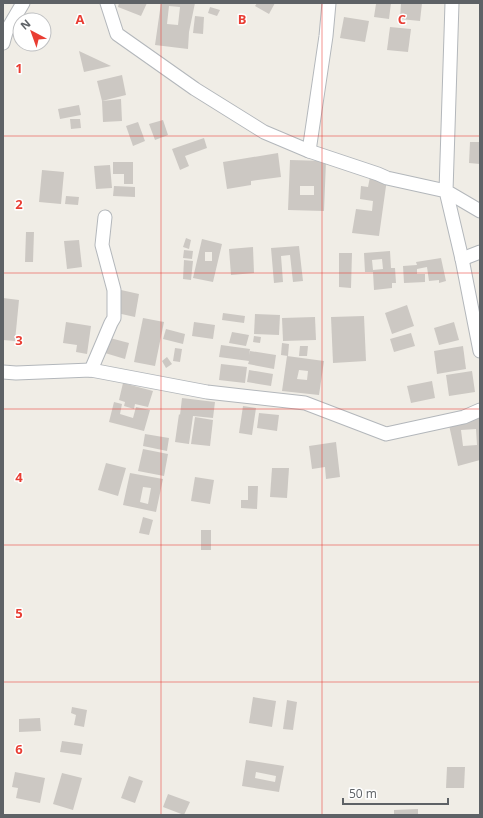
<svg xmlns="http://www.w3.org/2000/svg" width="483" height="818" font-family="'Open Sans',sans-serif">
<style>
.building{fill:#ccc8c3;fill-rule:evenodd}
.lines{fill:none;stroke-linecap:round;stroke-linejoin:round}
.minor-casing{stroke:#b3b7bb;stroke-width:15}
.minor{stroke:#fff;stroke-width:13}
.grid{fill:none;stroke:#e93d33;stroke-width:1;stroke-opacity:0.55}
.grid-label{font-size:13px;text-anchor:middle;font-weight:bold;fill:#e93d33;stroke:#fff;stroke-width:3;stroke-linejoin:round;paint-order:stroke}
</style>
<rect width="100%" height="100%" fill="#f0ede6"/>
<g class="building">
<path d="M119,3H147L141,16L118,7Z"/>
<path d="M161,3H195L189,32L188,49L155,45ZM169,6L180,7L178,25L167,24Z"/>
<path d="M257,3H275L269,14L255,6Z"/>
<path d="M381,3H391L389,19L374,17L376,4H381Z"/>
<path d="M401,3H422L420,21L400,19Z"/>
<path d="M210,7L220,10L217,16L208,13Z"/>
<path d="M195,16L204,17L203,34L193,33Z"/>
<path d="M344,17L369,21L365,42L340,38Z"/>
<path d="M390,27L411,29L408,52L387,50Z"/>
<path d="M79,51L111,66L84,72Z"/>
<path d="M122,75L126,95L102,101L121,99L122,121L103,122L102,101L97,81Z"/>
<path d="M79,105L81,115L60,119L58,109Z"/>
<path d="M70,119H80L81,128L71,129Z"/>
<path d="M163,120L168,135L155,140L149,124Z"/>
<path d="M138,122L145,141L133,146L126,126Z"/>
<path d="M204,138L207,148L185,156L189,166L180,170L172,149Z"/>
<path d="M470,142H480V164L469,163Z"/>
<path d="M278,153L281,177L251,181V185L227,189L223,162Z"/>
<path d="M290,160L326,161L324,211L288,210ZM300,186H314V195H300Z"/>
<path d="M113,162H133V184H124V174H113Z"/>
<path d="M110,165L112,188L96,189L94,166Z"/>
<path d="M42,170L64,172L61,204L39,202Z"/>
<path d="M370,177L387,179L379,236L352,233L356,209L372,211L373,201L360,199L361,186L368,187Z"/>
<path d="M114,186L135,187V197L113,196Z"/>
<path d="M66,196L79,197L78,205L65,204Z"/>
<path d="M26,232H34L33,262H25Z"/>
<path d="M186,238L191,240L189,249L183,247Z"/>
<path d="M202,239L222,244L213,282L193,278ZM205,252H212V261H205Z"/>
<path d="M79,240L82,267L67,269L64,241Z"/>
<path d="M299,246L303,281L293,282L290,255L281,256L283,282L274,283L271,248Z"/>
<path d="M253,247L254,273L231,275L229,249Z"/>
<path d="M184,250L193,251L192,259L183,258Z"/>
<path d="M390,251L391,268H395L396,283H392V288L374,290L373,272H365L364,253ZM382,259L383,269L373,270L372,260Z"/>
<path d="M339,253H352L351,288L339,287Z"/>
<path d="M441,258L446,281L439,283V280L429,281L427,267L417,269V274H425V282L404,283L403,266L417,265L416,262Z"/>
<path d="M184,260L193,261L191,280L183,279Z"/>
<path d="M121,290L139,294L135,317L117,313Z"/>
<path d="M3,298L19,300L15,341L3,340Z"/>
<path d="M407,305L414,326L392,334L385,313Z"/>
<path d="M223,313L245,316L244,323L222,320Z"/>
<path d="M255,314L280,315L279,335L254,334Z"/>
<path d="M364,316L366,361L333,363L331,317Z"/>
<path d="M315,317L316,340L283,341L282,318Z"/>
<path d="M143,318L164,322L155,366L134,362Z"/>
<path d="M66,322L91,326L87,354L76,352L77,345L63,343Z"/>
<path d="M194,322L215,325L213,339L192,336Z"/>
<path d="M454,322L459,340L439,345L434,328Z"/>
<path d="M166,329L185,334L183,344L163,339Z"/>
<path d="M232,332L249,335L246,346L229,343Z"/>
<path d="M411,333L415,346L394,352L390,339Z"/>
<path d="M254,336L261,337L260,343L253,342Z"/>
<path d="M110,338L129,343L125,359L105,353Z"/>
<path d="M282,343L289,344L288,356L281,355Z"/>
<path d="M221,345L250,349L249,355L250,351L276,355L274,369L248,364L249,361L219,357Z"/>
<path d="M300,346H308L307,356H299Z"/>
<path d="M463,346L466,369L437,374L434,351Z"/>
<path d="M175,348L182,349L180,362L173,361Z"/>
<path d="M287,356L324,361L319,395L282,391ZM299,370L308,371L307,380L297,379Z"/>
<path d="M167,357L172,364L166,368L162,361Z"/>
<path d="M221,364L247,367L245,383L219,380Z"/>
<path d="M249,370L273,374L271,386L247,382Z"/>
<path d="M472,371L475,392L449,396L446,375Z"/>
<path d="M432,381L435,398L411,403L407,386Z"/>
<path d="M123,383L153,391L148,407L135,404L134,409L124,406L125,402L119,400Z"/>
<path d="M182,398L215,402L213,418L193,416L189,444L175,442L179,414L180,415Z"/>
<path d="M114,402L122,404L120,414L133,418L136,407L150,410L144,431L109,422Z"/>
<path d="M243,406L256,408L252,435L239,433Z"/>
<path d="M259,413L279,415L277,431L257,428Z"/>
<path d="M195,417L213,420L210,446L191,444Z"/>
<path d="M480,417V460L458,466L449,425ZM476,429L477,445L463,446L461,430Z"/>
<path d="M145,434L169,438L167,451L143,446Z"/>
<path d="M336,442L340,477L326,479L325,467L312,469L309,446Z"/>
<path d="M143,449L168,454L164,476L138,471Z"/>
<path d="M106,463L126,468L118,496L98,490Z"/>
<path d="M272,468H289L287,498L270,497Z"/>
<path d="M130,473L163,479L156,512L123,505ZM143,487L151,488L148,504L140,502Z"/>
<path d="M195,477L214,480L210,504L191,501Z"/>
<path d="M248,486H258L257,509L241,508V500H248Z"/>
<path d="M143,517L153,520L149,535L139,533Z"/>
<rect x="201" y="530" width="10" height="20"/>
<path d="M253,697L276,701L272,727L249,723Z"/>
<path d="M287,700L297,702L293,730L283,729Z"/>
<path d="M72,707L87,710L84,727L74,725L76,715L71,713Z"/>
<path d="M40,718L41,731L19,732V719Z"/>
<path d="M62,741L83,744L81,755L60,752Z"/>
<path d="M246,760L284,766L279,792L242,786ZM256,772L276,776L275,782L255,778Z"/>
<path d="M447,767H465L464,788H446Z"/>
<path d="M15,772L45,778L40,803L16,798L18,788L12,787Z"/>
<path d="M62,773L82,778L73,810L53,804Z"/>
<path d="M129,776L143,781L135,803L121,798Z"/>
<path d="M168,794L190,802L184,815L163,807Z"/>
<path d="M418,809V815H394V810Z"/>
</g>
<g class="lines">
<defs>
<g id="minor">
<path d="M107,3L117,34L195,89L264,132L309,151L378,174L387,178L446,191L462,259L480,351"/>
<path d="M452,3L446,191L480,211"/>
<path d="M3,43L6,32L23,3"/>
<path d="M309,151L326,36L329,3"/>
<path d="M462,259L480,252"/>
<path d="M91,370L111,323L114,318V290L102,245L105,217"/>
<path d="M3,372L16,373L91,370L207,392L305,403L386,434L464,417L480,410"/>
</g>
</defs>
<use href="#minor" class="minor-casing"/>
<use href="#minor" class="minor"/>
</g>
<path class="grid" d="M161,3V815M322,3V815M3,136H480M3,273H480M3,409H480M3,545H480M3,682H480"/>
<g class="grid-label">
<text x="80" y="24">A</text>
<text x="242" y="24">B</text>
<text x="402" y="24">C</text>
<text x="19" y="73">1</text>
<text x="19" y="209">2</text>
<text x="19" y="345">3</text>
<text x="19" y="482">4</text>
<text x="19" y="618">5</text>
<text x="19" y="754">6</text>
</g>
<rect width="483" height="818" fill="none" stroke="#5e6266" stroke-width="8"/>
<g transform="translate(32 32) rotate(319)"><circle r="19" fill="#ffffff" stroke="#bfc0c2"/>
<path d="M0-3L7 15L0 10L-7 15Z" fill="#e93d33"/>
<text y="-6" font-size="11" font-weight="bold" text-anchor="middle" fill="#5e6266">N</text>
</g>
<path d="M343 798v6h105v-6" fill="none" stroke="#5e6266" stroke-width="2"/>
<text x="349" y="798" font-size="12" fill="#5e6266" stroke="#ffffff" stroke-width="3" paint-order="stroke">50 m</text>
</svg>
